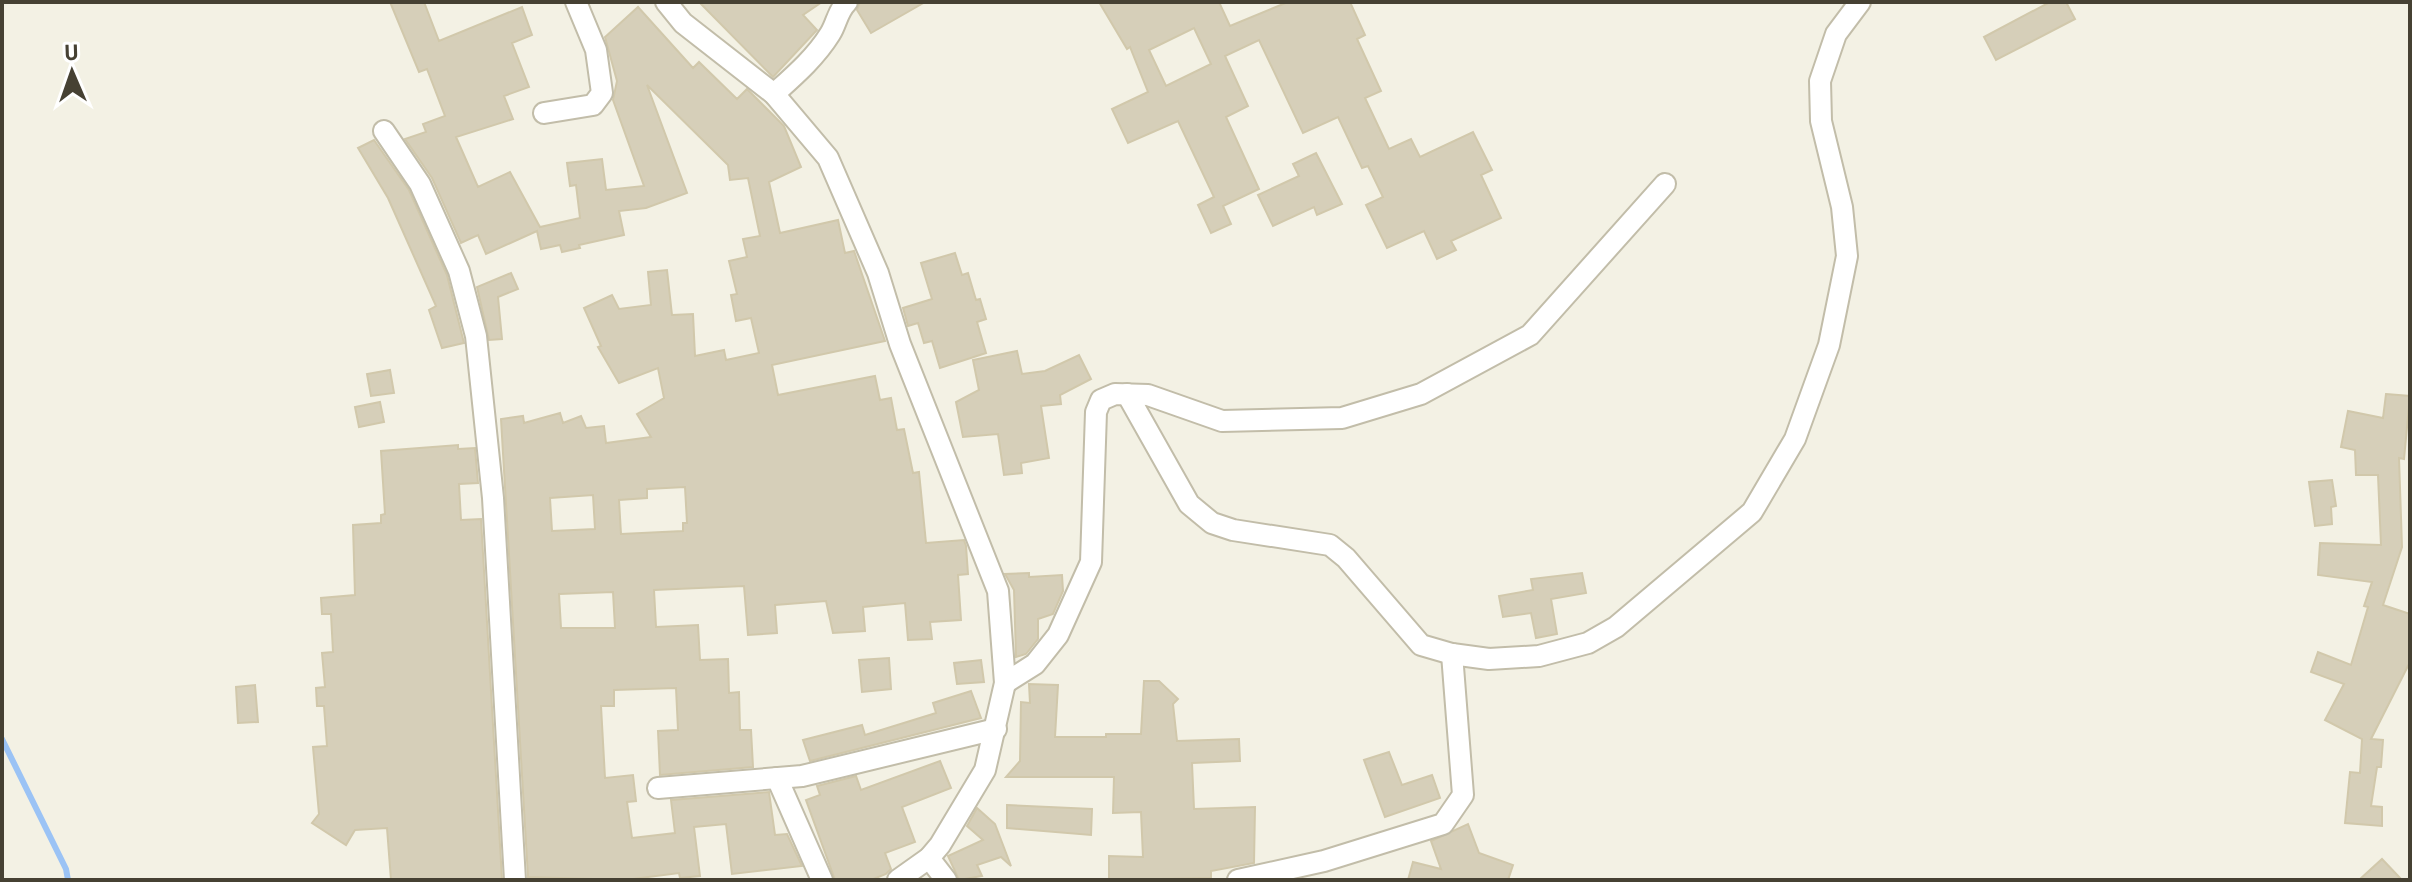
<svg xmlns="http://www.w3.org/2000/svg" width="2412" height="882" font-family="Barlow,sans-serif">
<style>
.lines{fill:none;stroke-linecap:round;stroke-linejoin:round}
.stream{stroke:#9bc3f5;stroke-width:6}
.building{fill:#d6cfb9;stroke:#d1c8ab;stroke-width:2;fill-rule:evenodd}
.minor-casing{stroke:#c2bda9;stroke-width:24}
.minor{stroke:#fff;stroke-width:20}
</style>
<rect width="100%" height="100%" fill="#f3f1e4"/>
<g class="lines">
<path class="stream" d="M2,739L66,869L68,880"/>
</g>
<g class="building">
<path d="M390,2H424L439,41L522,7L532,35L512,43L529,87L504,96L513,119L456,137L478,187L510,172L540,227L580,218L576,185L570,186L567,163L602,159L606,190L644,186L613,100L617,81L605,37L638,7L693,68L699,62L737,99L747,89L784,126L801,167L769,182L780,233L838,220L845,253L854,251L885,341L772,365L778,395L875,376L880,400L891,398L897,430L904,429L913,473L919,472L926,543L964,540L966,546L968,574L958,575L961,620L930,622L932,639L908,640L905,603L863,607L865,631L833,633L826,601L775,605L777,633L748,635L744,586L654,590L656,627L698,625L700,660L728,659L729,693L739,692L740,730H751L753,767L660,775L658,731L678,730L676,688L614,690V706H601L605,778L633,775L636,801L627,802L632,838L675,833L671,800L769,792L775,835L787,834L802,866L732,874L726,824L694,827L700,876L680,878L679,873L625,880L528,877L501,419L523,416L524,423L560,413L563,423L581,416L586,428L604,426L606,443L651,437L637,414L664,398L658,368L619,383L598,347L601,346L584,308L612,295L619,309L651,305L648,272L667,270L672,315L693,314L695,356L724,350L726,360L759,353L751,318L736,321L731,295L737,294L729,261L747,257L743,239L760,236L748,178L730,180L728,165L647,85L687,193L646,208L619,211L624,235L579,245L580,248L562,252L560,245L541,249L537,231L486,254L478,235L461,243L432,178L405,139L426,132L423,124L445,116L427,69L419,72ZM685,487L687,523H683V531L621,534L619,500L647,498V489ZM593,495L595,529L552,531L550,498ZM613,592L615,628H561L559,594Z"/>
<path d="M699,2H822L803,15L817,30L773,77Z"/>
<path d="M860,2H925L871,33L857,10Z"/>
<path d="M1099,2H1219L1230,26L1288,2H1350L1365,35L1357,39L1381,91L1365,98L1389,149L1411,139L1420,157L1473,132L1492,170L1481,175L1501,218L1451,241L1456,250L1437,259L1424,231L1387,248L1366,205L1383,197L1368,166L1362,168L1338,117L1303,133L1259,40L1225,56L1248,106L1226,117L1259,189L1223,206L1231,224L1211,233L1198,205L1214,197L1178,121L1128,143L1112,109L1148,92L1130,47L1127,49ZM1194,28L1211,64L1166,86L1149,50Z"/>
<path d="M2050,2H2066L2075,19L1996,60L1984,37Z"/>
<path d="M374,140L409,190L447,275L464,343L442,348L429,310L436,306L388,198L358,148Z"/>
<path d="M1316,153L1342,204L1317,215L1314,207L1273,226L1258,195L1299,176L1293,164Z"/>
<path d="M955,253L962,275L968,273L976,300L980,299L986,319L977,322L986,353L940,368L932,341L924,343L918,323L908,326L903,308L932,299L921,263Z"/>
<path d="M511,273L518,289L498,297L502,339L489,340L477,287Z"/>
<path d="M1017,351L1022,374L1045,371L1079,355L1091,379L1060,395L1061,404L1041,406L1049,458L1021,463L1022,473L1004,475L998,434L963,437L956,402L979,390L973,360Z"/>
<path d="M390,370L394,393L371,396L367,374Z"/>
<path d="M2386,394L2410,396L2404,459L2399,458L2402,547L2383,605L2410,614V662L2371,739L2383,740L2381,767H2377L2371,806L2382,807V826L2345,823L2350,772L2360,773L2362,739L2325,720L2344,684L2311,672L2318,652L2351,665L2368,607L2364,606L2372,582L2318,575L2320,543L2381,545L2378,475H2356L2355,450L2341,447L2348,411L2383,418Z"/>
<path d="M380,402L384,422L359,427L355,407Z"/>
<path d="M458,445V449L475,448L478,483L459,484L461,520L481,519L502,879L391,880L387,828L355,830L346,845L312,823L319,814L313,747L327,746L324,706H317L316,688L325,687L322,653L333,652L331,614H322L321,598L355,595L353,525L381,523V515L385,514L381,451Z"/>
<path d="M2332,480L2336,506L2331,507L2332,524L2315,526L2309,482Z"/>
<path d="M1029,573V577L1062,575L1063,591L1053,614L1038,619V639L1026,654L1016,657L1014,590L1005,574Z"/>
<path d="M1582,573L1586,593L1551,599L1557,634L1536,638L1531,613L1503,617L1499,596L1533,590L1531,579Z"/>
<path d="M889,658L891,689L862,692L859,660Z"/>
<path d="M981,660L984,682L957,684L954,663Z"/>
<path d="M1144,681H1159L1178,699L1173,704L1177,741L1239,739L1240,761L1192,763L1194,809L1255,807L1254,863L1211,871V878L1109,880V856L1143,857L1141,812L1113,813L1114,777H1006L1020,761L1021,702L1030,703L1029,684L1058,685L1055,737H1106V734H1141Z"/>
<path d="M255,685L258,722L238,723L236,687Z"/>
<path d="M971,691L981,718L810,761L803,740L862,725L865,735L936,713L933,703Z"/>
<path d="M1389,752L1402,785L1432,775L1440,798L1385,817L1364,760Z"/>
<path d="M940,761L951,788L902,807L915,842L885,853L891,869L886,874L871,880H835L806,800L820,795L817,786L856,776L861,790Z"/>
<path d="M1007,805L1092,809L1091,835L1007,828Z"/>
<path d="M977,808L995,824L1011,866L1001,857L977,865L982,876L959,880L948,856L983,840L967,826Z"/>
<path d="M1468,824L1479,853L1513,865L1508,880H1408L1413,862L1441,869L1431,841Z"/>
<path d="M2382,859L2402,880H2359Z"/>
</g>
<g class="lines">
<defs>
<g id="minor">
<path d="M666,2L683,23L774,94L828,158L878,273L900,344L998,591L1005,683L985,770L940,845L929,858L898,880"/>
<path d="M774,94C794,76 815,58 830,34C837,23 837,12 847,2"/>
<path d="M544,113L593,105L602,93L596,50L576,2"/>
<path d="M384,131L420,184L459,271L476,336L493,498L515,880"/>
<path d="M1127,394L1189,504L1212,523L1233,530L1330,545L1346,558L1421,645L1452,654L1489,659L1539,656L1588,643L1616,627L1752,512L1795,439L1829,345L1847,256L1842,207L1821,121L1820,81L1836,34L1860,2"/>
<path d="M1005,683L1035,664L1058,635L1091,562L1096,412L1101,400L1115,394L1148,395L1222,421L1342,418L1421,394L1530,335L1665,184"/>
<path d="M777,778L822,880"/>
<path d="M658,788L802,776L996,729"/>
<path d="M929,858L946,880"/>
<path d="M1238,880L1324,861L1443,824L1463,795L1452,654"/>
</g>
</defs>
<use href="#minor" class="minor-casing"/>
<use href="#minor" class="minor"/>
</g>
<rect width="2412" height="882" fill="none" stroke="#464133" stroke-width="8"/>
<g transform="translate(72 72) rotate(358)" stroke="#ffffff" stroke-width="6" paint-order="stroke">
<path d="M0-6L14 30L0 20L-14 30Z" fill="#464133"/>
<text y="-12" font-size="22" font-weight="bold" text-anchor="middle" fill="#464133">U</text>
</g>
</svg>
